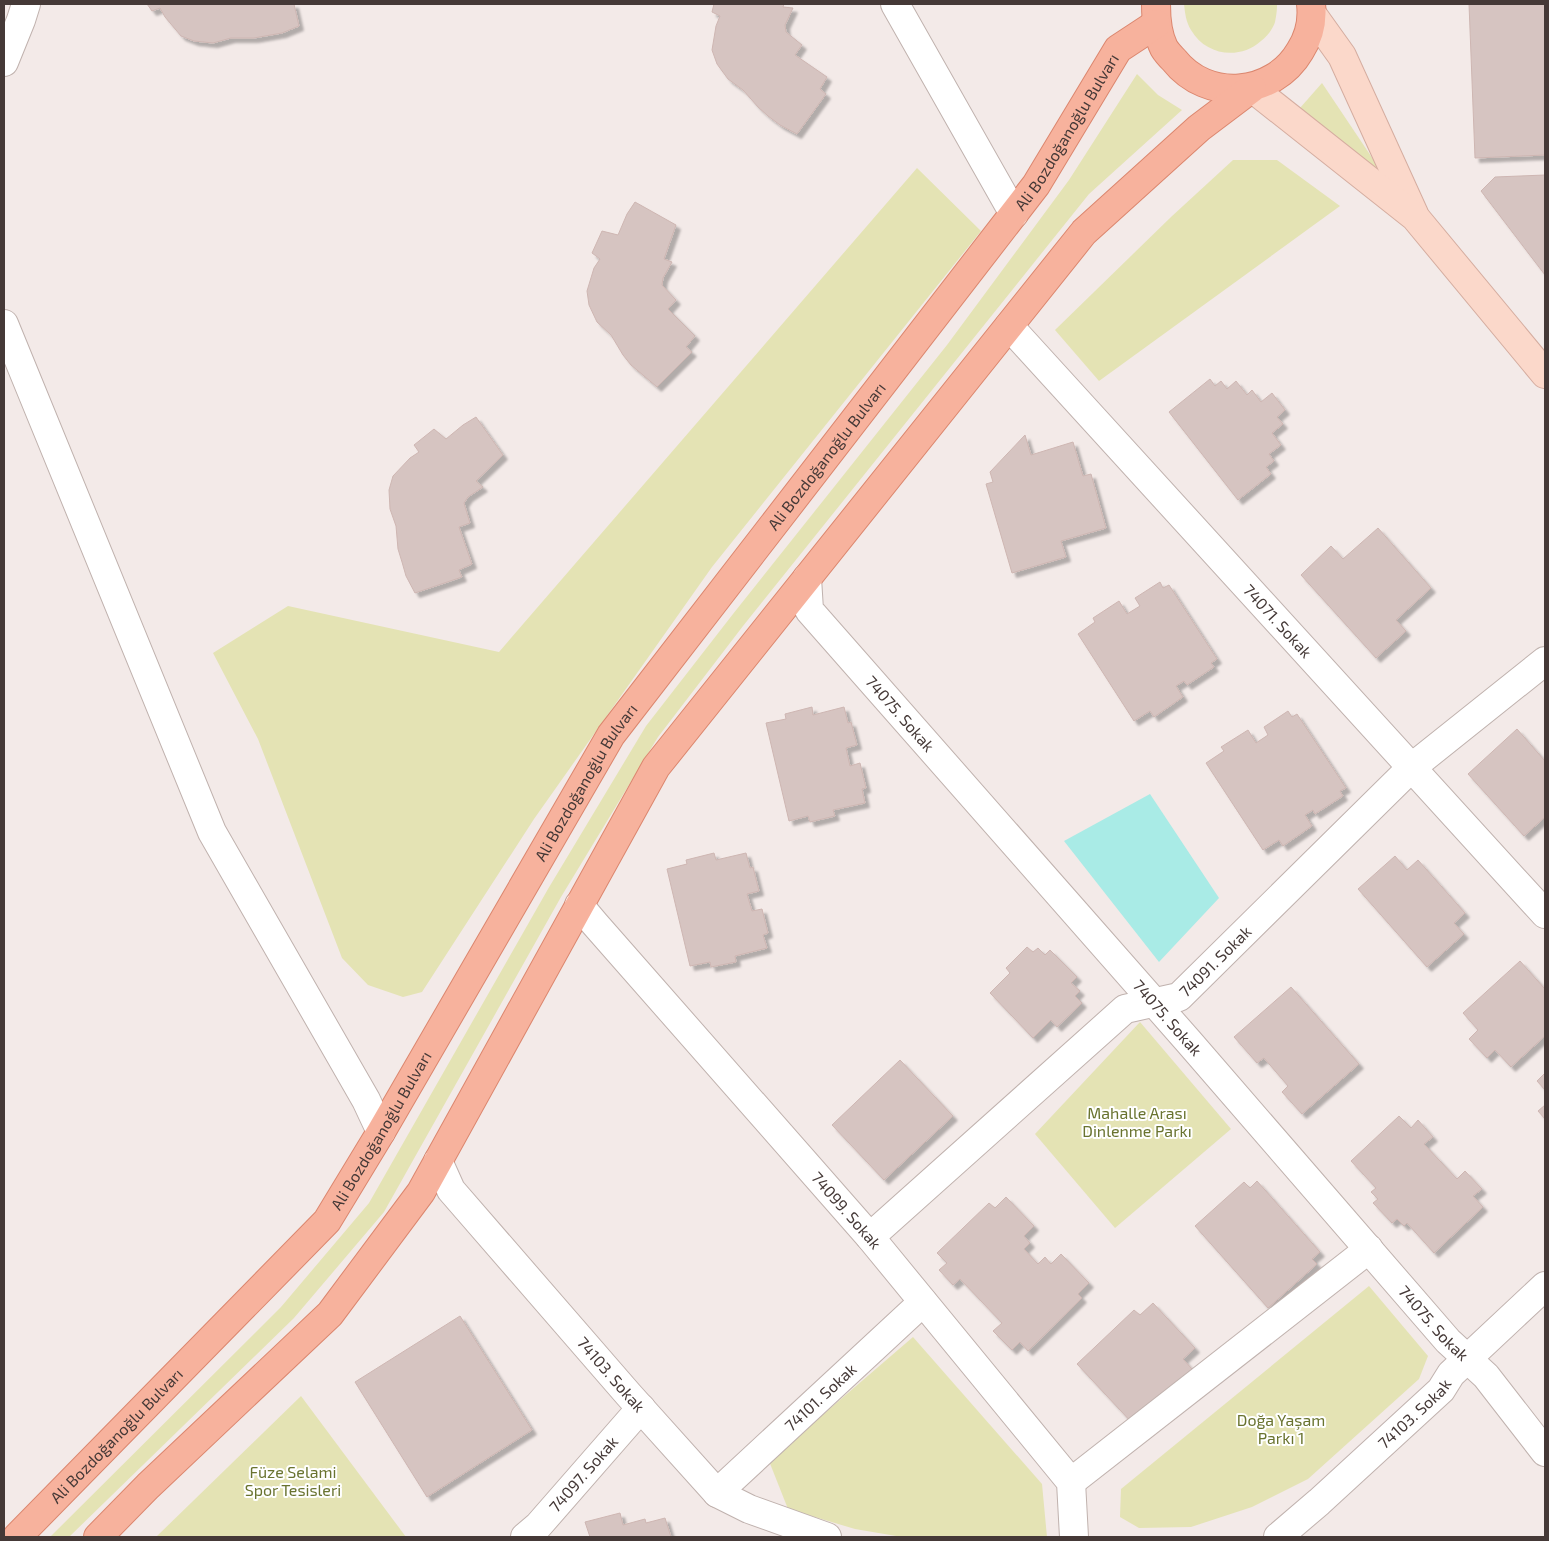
<svg xmlns="http://www.w3.org/2000/svg" width="1549" height="1541" font-family="'Exo 2',sans-serif">
<style>
.green{fill:#e4e3b4}
.water{fill:#a9ebe6}
.building{fill:#d6c4c1;stroke:#ceb6b2;filter:url(#shadow)}
.lines{fill:none;stroke-linecap:round;stroke-linejoin:round}
.minor-casing{stroke:#c0b2ae;stroke-width:30}
.secondary-casing{stroke:#d5ada0;stroke-width:30}
.primary-casing{stroke:#db866e;stroke-width:30}
.minor{stroke:#fff;stroke-width:28}
.secondary{stroke:#fbd8ca;stroke-width:28}
.primary{stroke:#f7b29d;stroke-width:28}
.labels{text-anchor:middle;stroke-width:4;stroke-linejoin:round;paint-order:stroke}
.street-label{font-size:16px;fill:#453937;stroke:#fff}
.park-label{font-size:16px;fill:#69732f;stroke:#fff}
</style>
<defs>
<filter id="shadow"><feDropShadow dx="4.5" dy="4.5" stdDeviation="1" flood-color="#0004"/></filter>
</defs>
<rect width="100%" height="100%" fill="#f3eae8"/>
<g class="green">
<path d="M1184,4H1277V6C1277,11 1276,17 1275,22C1273,29 1267,36 1261,41C1240,60 1206,56 1191,30C1186,22 1185,13 1184,4Z"/>
<path d="M1137,74L1158,95L1182,110L1089,194L743,626L658,737L561,897L384,1212L294,1318L69,1537H50L281,1307L369,1203L548,889L646,726L733,614L947,345L1069,180Z"/>
<path d="M1322,83L1391,186L1300,108Z"/>
<path d="M1233,160H1277L1340,206L1099,381L1055,330L1171,217Z"/>
<path d="M917,168L981,231L712,567L534,819L422,992L403,997L368,985L342,958L258,739L213,653L288,606L499,652Z"/>
<path d="M1140,1022L1231,1129L1115,1228L1035,1134Z"/>
<path d="M1369,1286L1428,1356L1419,1379L1308,1479L1252,1507L1191,1527L1139,1528L1120,1517L1121,1489Z"/>
<path d="M913,1337L1042,1484L1047,1537H902L855,1529L788,1509L769,1461Z"/>
<path d="M301,1396L406,1537H156Z"/>
</g>
<path class="water" d="M1150,794L1219,898L1159,962L1064,841Z"/>
<g class="building">
<path d="M147,4H294L299,26L282,33L254,38H231L213,43L194,41L181,36L165,17L160,8L152,11Z"/>
<path d="M714,4H784L783,7L793,8L785,25L786,32L802,45L795,55L827,77L820,89L826,94L797,134L780,125L768,116L758,107L743,90L728,79L717,64L712,50L716,26L720,16L712,12Z"/>
<path d="M1469,4H1545V155L1475,158Z"/>
<path d="M1545,175V275L1481,191L1495,177Z"/>
<path d="M635,202L676,225L664,259L672,262L663,278L662,285L676,300L668,309L695,336L686,347L692,352L657,387L631,365L623,355L611,335L597,322L589,305L587,291L594,268L600,259L592,253L602,231L618,235L627,214Z"/>
<path d="M1210,379L1215,386L1221,381L1227,389L1236,381L1247,395L1252,390L1261,402L1272,393L1285,410L1277,417L1283,424L1272,433L1281,445L1269,454L1274,461L1266,467L1271,474L1238,500L1169,412Z"/>
<path d="M476,417L503,455L476,481L483,487L468,497L464,503L470,523L459,527L472,564L459,570L462,577L415,593L406,576L402,562L398,549L396,526L390,509L389,490L393,476L410,458L419,452L414,445L434,429L446,439L463,425Z"/>
<path d="M1025,435L1031,455L1073,442L1083,476L1091,474L1106,528L1061,541L1066,557L1012,573L986,484L993,482L990,472Z"/>
<path d="M1378,528L1431,588L1396,620L1406,631L1376,658L1301,575L1331,546L1343,559Z"/>
<path d="M1160,582L1163,588L1169,585L1217,659L1211,663L1214,667L1187,685L1184,681L1176,686L1183,697L1154,717L1150,711L1134,721L1078,634L1095,622L1093,618L1119,601L1127,614L1140,606L1135,598Z"/>
<path d="M812,707L813,715L844,707L848,723L851,722L857,745L846,748L850,766L860,763L866,788L862,789L865,803L833,810L835,816L810,822L808,816L789,821L766,723L786,719L785,714Z"/>
<path d="M1288,711L1292,717L1297,714L1346,788L1340,791L1343,796L1315,814L1313,810L1305,815L1312,826L1283,846L1279,840L1263,850L1206,763L1224,751L1221,747L1248,730L1256,743L1268,735L1264,727Z"/>
<path d="M1517,729L1545,761V817L1524,836L1468,774Z"/>
<path d="M714,853L716,860L746,853L750,868L753,867L759,891L747,894L752,911L762,909L768,933L763,935L767,948L735,956L736,962L711,967L710,962L690,966L667,869L687,864L686,860Z"/>
<path d="M1395,856L1407,870L1418,860L1465,913L1454,923L1464,934L1427,967L1358,889Z"/>
<path d="M1027,947L1033,952L1038,948L1045,955L1050,950L1077,977L1071,983L1080,991L1075,996L1082,1003L1057,1027L1051,1020L1033,1038L990,993L1010,973L1006,968Z"/>
<path d="M1520,961L1545,989V1036L1511,1067L1495,1050L1487,1058L1469,1039L1478,1030L1463,1013Z"/>
<path d="M1291,987L1359,1064L1302,1114L1282,1092L1288,1086L1264,1058L1257,1063L1234,1037Z"/>
<path d="M900,1060L953,1116L884,1180L832,1125Z"/>
<path d="M1545,1073V1090L1537,1081Z"/>
<path d="M1545,1105V1119L1538,1111Z"/>
<path d="M1399,1116L1411,1128L1418,1120L1433,1137L1424,1144L1457,1179L1465,1171L1482,1189L1473,1196L1483,1207L1434,1253L1407,1223L1404,1226L1397,1219L1392,1223L1373,1203L1378,1199L1371,1192L1376,1188L1351,1161Z"/>
<path d="M1257,1181L1320,1252L1312,1259L1317,1264L1268,1308L1195,1226L1244,1182L1250,1188Z"/>
<path d="M1006,1197L1034,1226L1024,1236L1030,1243L1024,1249L1038,1264L1045,1257L1051,1264L1061,1254L1089,1283L1078,1294L1082,1298L1028,1351L1020,1342L1012,1350L993,1331L1002,1323L960,1279L953,1285L939,1270L947,1263L937,1253L989,1203L995,1208Z"/>
<path d="M1153,1303L1195,1348L1183,1359L1193,1370L1134,1425L1077,1364L1134,1310L1140,1315Z"/>
<path d="M460,1316L532,1430L427,1497L355,1382Z"/>
<path d="M620,1513L623,1525L645,1519L646,1523L665,1518L671,1537H590L585,1522Z"/>
</g>
<g class="lines">
<defs>
<g id="minor">
<path d="M895,4L1014,214"/>
<path d="M4,62L21,20L26,4"/>
<path d="M4,324L212,832L366,1100L381,1132"/>
<path id="s1" d="M1009,326L1545,914"/>
<path id="s2" d="M807,578L809,610L1189,1042L1448,1341L1486,1376L1545,1452"/>
<path id="s3" d="M579,905L595,924L870,1237L1071,1482L1074,1537"/>
<path id="s4" d="M438,1161L451,1190L628,1394L717,1493L749,1509L827,1537"/>
<path id="s5" d="M870,1237L1125,1009L1179,997L1411,768L1545,661"/>
<path d="M1071,1482L1369,1249"/>
<path id="s6" d="M717,1493L923,1302"/>
<path id="s7" d="M525,1537L538,1526L641,1408"/>
<path id="s8" d="M1278,1537L1319,1502L1441,1390L1451,1374L1545,1286"/>
</g>
<g id="secondary">
<path d="M1312,14L1342,56L1414,214"/>
<path d="M1252,88L1415,217L1545,374"/>
</g>
<g id="primary">
<path d="M1156,4C1156,19 1157,34 1164,48C1167,53 1171,57 1174,60C1207,102 1273,97 1300,51C1309,37 1313,21 1311,4"/>
<path id="s9" d="M17,1537L327,1221L381,1132L611,735L1036,185L1118,49L1156,24"/>
<path d="M98,1537L148,1486L330,1314L421,1192L656,767L1084,232L1199,128L1252,88"/>
</g>
</defs>
<use href="#minor" class="minor-casing"/>
<use href="#secondary" class="secondary-casing"/>
<use href="#primary" class="primary-casing"/>
<use href="#minor" class="minor"/>
<use href="#secondary" class="secondary"/>
<use href="#primary" class="primary"/>
</g>
<g class="labels">
<g class="street-label">
<text dy="6" stroke="none"><textPath href="#s9" startOffset="1762">Ali Bozdoğanoğlu Bulvarı</textPath></text>
<text dy="6" stroke="none"><textPath href="#s9" startOffset="1358">Ali Bozdoğanoğlu Bulvarı</textPath></text>
<text dy="6" stroke="none"><textPath href="#s1" startOffset="399">74071. Sokak</textPath></text>
<text dy="6" stroke="none"><textPath href="#s2" startOffset="170">74075. Sokak</textPath></text>
<text dy="6" stroke="none"><textPath href="#s9" startOffset="952">Ali Bozdoğanoğlu Bulvarı</textPath></text>
<text dy="6" stroke="none"><textPath href="#s5" startOffset="448">74091. Sokak</textPath></text>
<text dy="6" stroke="none"><textPath href="#s2" startOffset="575">74075. Sokak</textPath></text>
<text dy="6" stroke="none"><textPath href="#s9" startOffset="548">Ali Bozdoğanoğlu Bulvarı</textPath></text>
<text dy="6" stroke="none"><textPath href="#s3" startOffset="406">74099. Sokak</textPath></text>
<text dy="6" stroke="none"><textPath href="#s2" startOffset="980">74075. Sokak</textPath></text>
<text dy="6" stroke="none"><textPath href="#s4" startOffset="276">74103. Sokak</textPath></text>
<text dy="6" stroke="none"><textPath href="#s6" startOffset="141">74101. Sokak</textPath></text>
<text dy="6" stroke="none"><textPath href="#s8" startOffset="184">74103. Sokak</textPath></text>
<text dy="6" stroke="none"><textPath href="#s9" startOffset="142">Ali Bozdoğanoğlu Bulvarı</textPath></text>
<text dy="6" stroke="none"><textPath href="#s7" startOffset="86">74097. Sokak</textPath></text>
</g>
<g class="park-label">
<text x="1137" y="1119">Mahalle Arası<tspan x="1137" dy="18">Dinlenme Parkı</tspan></text>
<text x="1281" y="1426">Doğa Yaşam<tspan x="1281" dy="18">Parkı 1</tspan></text>
<text x="293" y="1478">Füze Selami<tspan x="293" dy="18">Spor Tesisleri</tspan></text>
</g>
</g>
<rect width="1549" height="1541" fill="none" stroke="#453937" stroke-width="10"/>
</svg>
